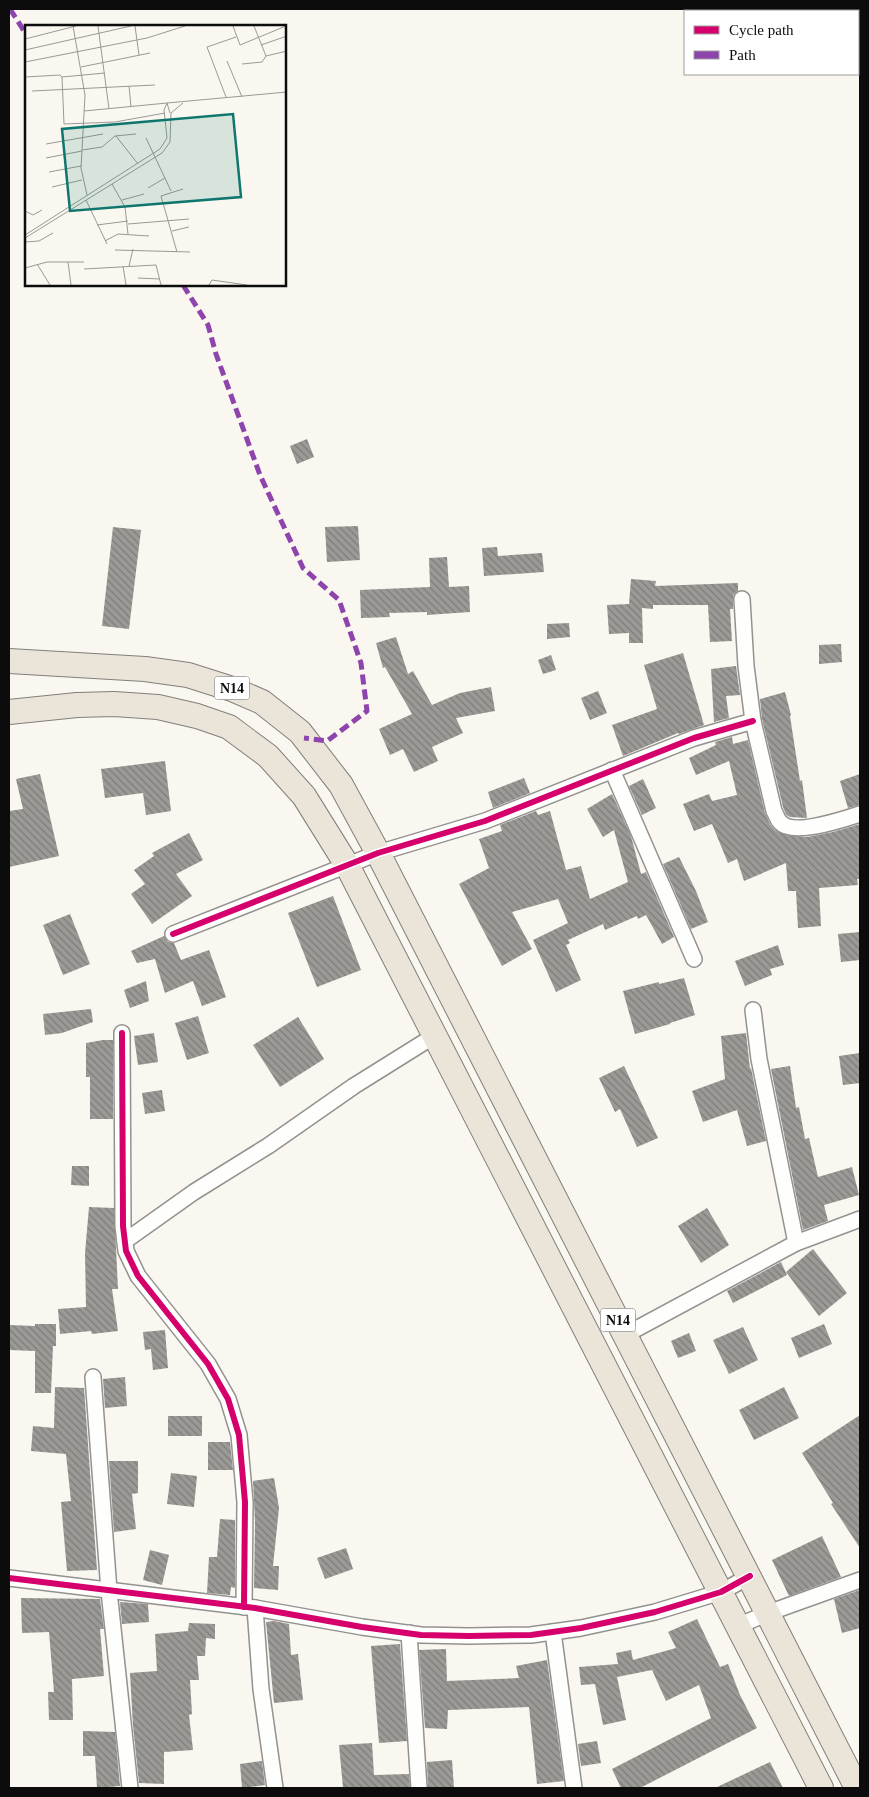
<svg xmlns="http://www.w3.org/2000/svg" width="869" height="1797" font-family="Georgia,serif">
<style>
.building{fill:url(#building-back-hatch)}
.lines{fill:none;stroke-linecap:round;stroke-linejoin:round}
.street-casing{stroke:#93928f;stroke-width:18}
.primary-casing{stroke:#807f7c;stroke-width:26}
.street{stroke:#fefefd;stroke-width:15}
.primary{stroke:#ebe4d9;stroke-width:24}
.quiet{stroke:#8e44ad;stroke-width:5;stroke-dasharray:10 5;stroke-linecap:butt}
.cycleway-casing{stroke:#fff;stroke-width:9}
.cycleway{stroke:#d6006c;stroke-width:6}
.labels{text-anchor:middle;stroke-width:5;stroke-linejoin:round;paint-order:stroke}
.shield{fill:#fff;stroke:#555;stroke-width:1}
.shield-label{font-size:14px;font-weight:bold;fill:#0c0c0c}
.inset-road{fill:none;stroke:#9b9995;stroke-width:1}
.view{fill:#0f766e;fill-opacity:0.15;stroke:#0f766e;stroke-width:2.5}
.inset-edge{fill:none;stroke:#0c0c0c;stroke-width:2.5}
</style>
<defs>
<pattern id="building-back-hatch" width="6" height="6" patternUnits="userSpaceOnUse" patternTransform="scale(1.25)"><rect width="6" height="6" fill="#9c9a96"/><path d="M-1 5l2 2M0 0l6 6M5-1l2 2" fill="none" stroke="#7e7c79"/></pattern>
</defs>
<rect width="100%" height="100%" fill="#faf7f0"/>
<g class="building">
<path d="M307,439L314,457L297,464L290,446Z"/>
<path d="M358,526L360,560L327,562L325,527Z"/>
<path d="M113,527L141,530L129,629L102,626Z"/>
<path d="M497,547L498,556L542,553L544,572L484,576L482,548Z"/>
<path d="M447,557L449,587L469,586L470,612L427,615V612L389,613L390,617L361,618L360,590L430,587L429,558Z"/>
<path d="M631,579L656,581L655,586L738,583V591L734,594L733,599V609H730L732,641L710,642L708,605H653V609L642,608L643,643H629V633L609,634L607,605L629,604Z"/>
<path d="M569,623L570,637L547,639V624Z"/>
<path d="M396,637L408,674L413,671L432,705L460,693L491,687L495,711L456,718L463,733L432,747L438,761L414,772L403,749L390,755L379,729L412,714L385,667L383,668L376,643Z"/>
<path d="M841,644L842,662L819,664V645Z"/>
<path d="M683,653L704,725L679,734L678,733L623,756L612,725L657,709L644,665Z"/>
<path d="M551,655L556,670L543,674L538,660Z"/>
<path d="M736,666L740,695L726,696L729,718L714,722L711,669Z"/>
<path d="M598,691L607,713L590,720L581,698Z"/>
<path d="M785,692L791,715L790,716L800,781L802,780L807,818L790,817L786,815L783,807L762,719L760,699Z"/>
<path d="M732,737L733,744L748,740L765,813L770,824L775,830L785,835L807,837L833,832L860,824V879H857L858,885L819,888L821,926L798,928L796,891H788L786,863L744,881L737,859L728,863L712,824L694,831L683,804L709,794L712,801L737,795L729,761L696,775L689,758L716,745L715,742Z"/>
<path d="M165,761L171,811L146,815L143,793L105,798L101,769Z"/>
<path d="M40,774L59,856L9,867V811L23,809L16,779Z"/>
<path d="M860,774V805L848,808L840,781Z"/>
<path d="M524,778L530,793L493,808L488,792Z"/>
<path d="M643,779L656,808L642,815L629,786Z"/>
<path d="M612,794L631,836L641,874L646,872L674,937L662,944L646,915L638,919L637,916L605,930L603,924L568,940L570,943L566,945L581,980L556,992L533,940L568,923L558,899L512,912L532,949L502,966L459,884L489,868L479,839L502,831L500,825L536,811L538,815L550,811L566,870L581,866L590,899L628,882L614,830L603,837L587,809Z"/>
<path d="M189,833L203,860L176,874L192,896L152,924L131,894L145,884L134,870L154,856L152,853Z"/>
<path d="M679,857L696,891L708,922L691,929L663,864Z"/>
<path d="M333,896L361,970L317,987L288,913Z"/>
<path d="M70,914L90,964L63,975L43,925Z"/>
<path d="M860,932V960L841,962L838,934Z"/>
<path d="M164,936L168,942L174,943L181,960L209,950L226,997L202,1006L193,981L165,993L155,959L137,963L131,951Z"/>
<path d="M778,945L784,965L770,969L772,975L745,986L735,961Z"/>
<path d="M684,978L695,1015L670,1023V1024L635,1034L623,991L659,982V984Z"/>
<path d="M146,981L149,1001L130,1008L124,990Z"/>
<path d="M91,1009L93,1022L62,1033L45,1035L43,1014Z"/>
<path d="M198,1016L209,1053L187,1060L175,1023Z"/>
<path d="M298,1017L324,1059L280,1087L253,1045Z"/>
<path d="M154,1033L158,1062L138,1065L134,1036Z"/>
<path d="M746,1033L750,1069L751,1068L766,1141L747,1146L737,1110L703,1122L692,1091L725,1079L721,1036Z"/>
<path d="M103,1040H113V1119H90V1077H86V1043Z"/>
<path d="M860,1053V1083L843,1085L839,1056Z"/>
<path d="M624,1066L658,1138L637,1147L620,1109L615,1112L599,1078Z"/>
<path d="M790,1066L796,1108L799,1107L805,1139L809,1138L818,1177L852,1167L859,1195L824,1205L828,1221L803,1230L771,1069Z"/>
<path d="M162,1090L165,1111L145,1114L142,1093Z"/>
<path d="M72,1166H89V1186L71,1185Z"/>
<path d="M89,1207L114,1208L118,1289H112L118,1331L92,1334L91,1331L60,1334L58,1309L86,1307L85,1253Z"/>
<path d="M707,1208L729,1245L701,1263L678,1226Z"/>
<path d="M813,1249L847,1293L819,1316L786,1272Z"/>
<path d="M781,1262L787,1275L733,1303L727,1291Z"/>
<path d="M35,1324H56V1346H53L51,1393H35V1351L9,1350V1325L35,1326Z"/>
<path d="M824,1324L832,1344L799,1358L791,1338Z"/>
<path d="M743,1327L758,1360L729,1374L713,1340Z"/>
<path d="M165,1330L168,1368L153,1370L151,1349L145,1350L143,1332Z"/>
<path d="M689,1333L696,1351L678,1358L671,1341Z"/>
<path d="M125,1377L127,1406L105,1408L103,1379Z"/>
<path d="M55,1387L84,1388L97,1570L67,1571L61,1502L71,1501L66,1454L31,1451L33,1426L54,1428Z"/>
<path d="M784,1387L799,1418L754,1440L739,1410Z"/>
<path d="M860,1415V1548L831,1504L833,1503L802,1453Z"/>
<rect x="168" y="1416" width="34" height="20"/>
<path d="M208,1442H230L233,1470H208Z"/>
<path d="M109,1461H138V1493L132,1494L136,1529L114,1532Z"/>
<path d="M171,1473L197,1476L194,1507L167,1504Z"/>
<path d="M274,1478L279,1508L273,1566H279L278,1590L254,1588L255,1522L253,1481Z"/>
<path d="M220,1519L235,1520V1588L231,1587L230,1595L207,1593L209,1557H217Z"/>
<path d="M822,1536L841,1577L789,1596L772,1560Z"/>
<path d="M346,1548L353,1569L325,1579L317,1558Z"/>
<path d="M150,1550L169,1555L162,1585L143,1580Z"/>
<path d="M860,1590V1628L842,1633L834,1599Z"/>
<path d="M21,1598L100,1599L104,1629H100L104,1676L72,1679L73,1720H49L48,1692H54L49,1632L22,1633Z"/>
<path d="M120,1602L148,1604L149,1622L122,1624Z"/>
<path d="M697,1619L720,1667L728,1664L740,1695L757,1728L640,1788H621L612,1769L711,1718L699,1685L666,1701L652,1670L617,1677L626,1720L603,1725L595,1684L581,1685L579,1667L618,1664L616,1653L631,1650L633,1660L676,1648L668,1632Z"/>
<path d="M274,1621L289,1624L291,1655L298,1654L303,1700L274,1703L266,1622Z"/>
<path d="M189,1623L215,1624V1639L206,1638L205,1656H197L199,1680H190L192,1714L189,1715L193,1750L164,1752V1784L139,1783L133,1726L130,1673L157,1671L155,1634L188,1631Z"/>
<path d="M400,1644L407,1741L379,1743L371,1646Z"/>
<path d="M446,1649L447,1681L519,1678L516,1666L547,1660L564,1781L537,1784L529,1707L448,1710L447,1729L425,1728L419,1650Z"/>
<path d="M83,1731L115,1732L120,1786L97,1788L95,1756H83Z"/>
<path d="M597,1741L601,1763L581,1766L578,1744Z"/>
<path d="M372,1743L374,1775L409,1774L410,1788H343L339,1745Z"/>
<path d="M452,1760L454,1788H428L427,1762Z"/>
<path d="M262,1761L265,1785L242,1788L240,1764Z"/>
<path d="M770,1762L783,1788H715Z"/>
</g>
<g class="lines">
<defs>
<g id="street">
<path d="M742,599L746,666L753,721L774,811C776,814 777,819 780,822C793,837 844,819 860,814"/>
<path d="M612,770L694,959"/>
<path d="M173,934L378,853L485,821L694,738L753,721"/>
<path d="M753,1010L759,1059L796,1243"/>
<path d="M122,1033L123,1226L126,1251L138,1276L208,1364L228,1399L239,1435L245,1502L244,1607"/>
<path d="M125,1241L194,1192L268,1146L354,1086L434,1036"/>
<path d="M625,1335L796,1243L860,1219"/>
<path d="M93,1377L109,1591L130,1788"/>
<path d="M9,1578L255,1608L362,1627L421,1635L469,1636L531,1635L581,1628L655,1612L721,1592L750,1576"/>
<path d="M255,1608L261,1689L275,1788"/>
<path d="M738,1626L768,1613L860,1580"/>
<path d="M553,1632L574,1788"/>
<path d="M409,1633L419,1788"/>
</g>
<g id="primary">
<path d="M9,661L145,669L188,675L232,689L262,702L300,732L341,785L378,853L857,1788"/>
<path d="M9,712L77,705L114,704L158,707L197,716L229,727L268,756L304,796L347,865L821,1788"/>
</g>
</defs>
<use href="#street" class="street-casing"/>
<use href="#primary" class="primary-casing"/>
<use href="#street" class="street"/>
<use href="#primary" class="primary"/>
<g class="quiet">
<path d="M10,9L26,34"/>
<path d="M183,285L208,325L216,354L260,475L303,568L339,600L361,663L367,711L327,741L304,738"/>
</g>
<defs>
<g id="cycleway">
<path d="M173,934L378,853L485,821L694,738L753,721"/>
<path d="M122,1033L123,1226L126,1251L138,1276L208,1364L228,1399L239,1435L245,1502L244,1607"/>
<path d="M9,1578L255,1608L362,1627L421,1635L469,1636L531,1635L581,1628L655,1612L721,1592L750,1576"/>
</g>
</defs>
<use href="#cycleway" class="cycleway-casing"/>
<use href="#cycleway" class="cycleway"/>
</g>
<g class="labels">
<g class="shield">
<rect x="214.5" y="676.5" width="35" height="23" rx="4"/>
<rect x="600.5" y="1308.5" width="35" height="23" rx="4"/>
</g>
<g class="shield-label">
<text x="232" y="693">N14</text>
<text x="618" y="1325">N14</text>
</g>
</g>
<g transform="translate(25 25)">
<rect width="261" height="261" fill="#faf7f0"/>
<path class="inset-road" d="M48,1L60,70L56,143L62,170M73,1L84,84M110,1L114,30M208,1L215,20L261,1M229,1L241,31M0,14L51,1M236,20L262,11M0,25L106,1M202,36L217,72M0,37L122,13L160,1M217,39L237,37L241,31L262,26M56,42L125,28M0,52L35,50L37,52L80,48M37,52L39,99L90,97L140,88M104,61L106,82M7,66L130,60M201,72L182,22L211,12M59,86L142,78L145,88M91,111L113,139M121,113L146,166M21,119L78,109M57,125L77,122L90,111L111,109M21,133L57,126M24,147L56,141M87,159L100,182L103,209M27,162L57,155M123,163L140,153M61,175L82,219M97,175L119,169M0,186L8,190L17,185M103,199L164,194M72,200L103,196M147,206L164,202M0,210L135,124L142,113L139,85L142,78L262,67M0,213L137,128L145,117L146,88L158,78M80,216L93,209L124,211M0,217L14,216L28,208M90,225L165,227M152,227L136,171L158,164M43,237L46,260M12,239L25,260M98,241L101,260M104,241L108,224M0,243L22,237H59M59,244L131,240L136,260M113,253L135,254M184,260L187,255L222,260"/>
<path class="view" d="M208,89L216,172L45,186L37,104Z"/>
<rect width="261" height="261" class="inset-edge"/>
</g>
<rect width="869" height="1797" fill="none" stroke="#0c0c0c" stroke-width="20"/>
<rect x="684" y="10" width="175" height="65" fill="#ffffff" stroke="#9e9e9e"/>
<rect x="694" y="26" width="25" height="8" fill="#d6006c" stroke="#9e9e9e"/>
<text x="729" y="35" font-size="15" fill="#0c0c0c">Cycle path</text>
<rect x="694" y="51" width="25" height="8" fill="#8e44ad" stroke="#9e9e9e"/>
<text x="729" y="60" font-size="15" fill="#0c0c0c">Path</text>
</svg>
